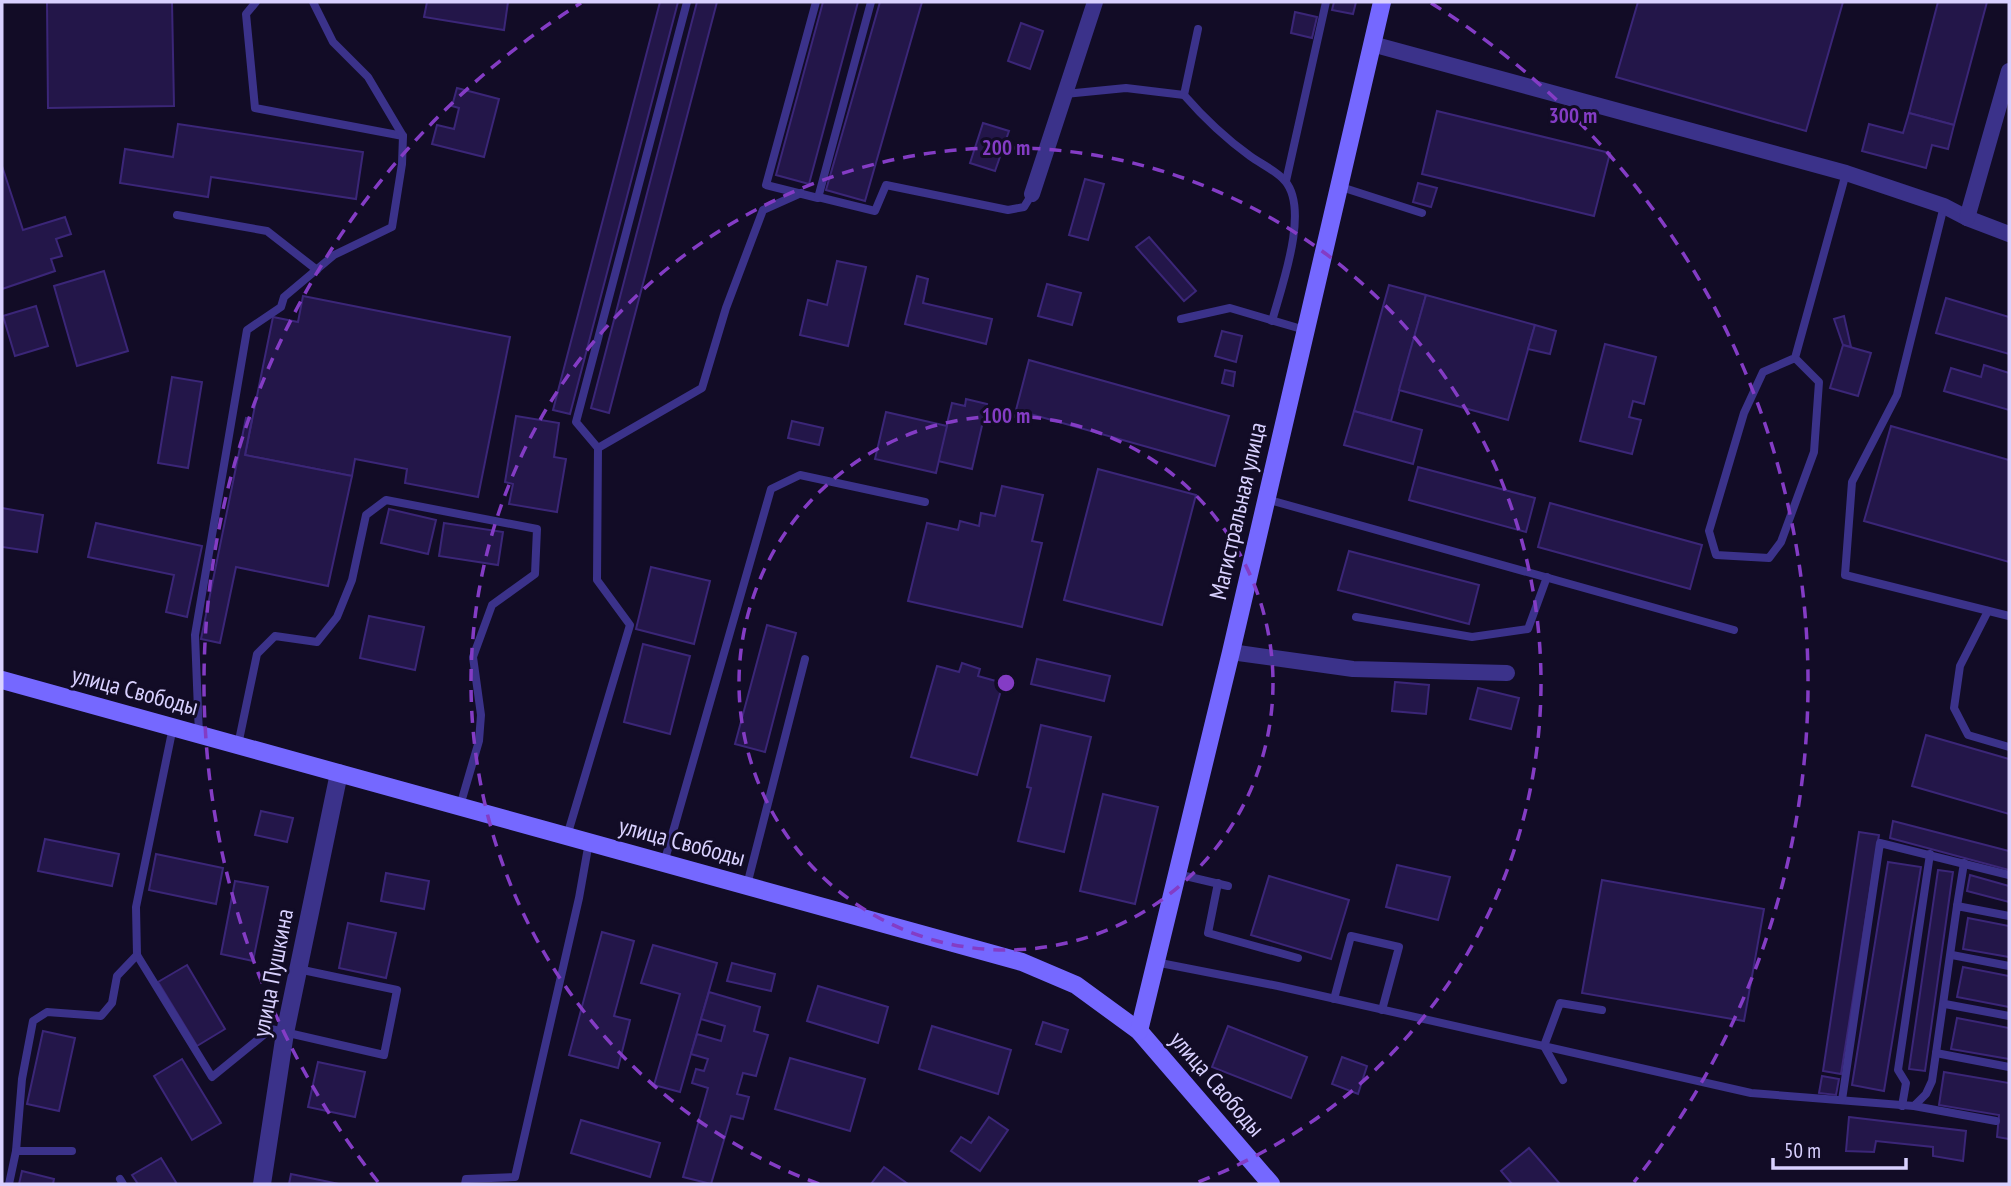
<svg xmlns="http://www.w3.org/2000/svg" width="2011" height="1186" font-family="'PT Sans Narrow',sans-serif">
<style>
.building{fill:#231649;stroke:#3b2678;stroke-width:2}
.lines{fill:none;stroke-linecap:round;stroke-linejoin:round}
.service{stroke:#3b328a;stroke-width:8}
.minor{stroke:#3b328a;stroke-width:16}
.tertiary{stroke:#3b328a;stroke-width:18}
.secondary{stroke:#7568ff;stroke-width:18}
.ring{fill:none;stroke:#843cc5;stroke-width:3.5;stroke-dasharray:12 9}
.labels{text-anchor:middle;stroke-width:6;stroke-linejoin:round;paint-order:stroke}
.street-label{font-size:24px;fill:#d9d1ff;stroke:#120c26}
.centre{fill:#843cc5;stroke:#120c26;stroke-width:3.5}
.ring-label{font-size:21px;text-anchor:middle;font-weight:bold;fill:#843cc5;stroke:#120c26;stroke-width:6;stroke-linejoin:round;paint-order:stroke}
</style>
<rect width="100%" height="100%" fill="#120c26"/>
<g class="building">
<path d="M47,2H172L174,106L48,108Z"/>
<path d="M427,2H508L504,30L424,17Z"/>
<path d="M660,2H678L570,414L553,410Z"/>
<path d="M697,2H717L609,413L591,408Z"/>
<path d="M823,2H858L809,184L776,175Z"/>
<path d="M880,2H922L865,201L826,190Z"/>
<path d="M1334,2H1356L1353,14L1332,10Z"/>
<path d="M1638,2H1843L1806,131L1616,77Z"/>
<path d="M1938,2H1987L1954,125L1909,113Z"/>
<path d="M1295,12L1317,17L1312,38L1291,33Z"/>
<path d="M1021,23L1043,31L1030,69L1008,61Z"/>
<path d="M457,88L499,99L484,157L432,144L437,125L454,129L459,108L452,106Z"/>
<path d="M1437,111L1610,153L1594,216L1422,174Z"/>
<path d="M1909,113L1954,125L1948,149L1932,145L1926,168L1862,151L1869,124L1903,133Z"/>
<path d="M983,123L1009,131L995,171L970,163Z"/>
<path d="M178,124L363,152L356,199L211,177L208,197L120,183L125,149L173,157Z"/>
<path d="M2,166L23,230L65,217L71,234L56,239L62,256L51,259L55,271L2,289Z"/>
<path d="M1085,179L1104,184L1088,240L1069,235Z"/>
<path d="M1418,183L1437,188L1431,207L1413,202Z"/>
<path d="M1149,237L1196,291L1184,301L1136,247Z"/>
<path d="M837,261L866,267L848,346L800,335L808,300L827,305Z"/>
<path d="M104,271L128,351L77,366L54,286Z"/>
<path d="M917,276L928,279L923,303L992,319L986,344L905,324Z"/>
<path d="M1047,284L1081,293L1072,325L1038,316Z"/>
<path d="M1389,285L1426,295L1391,421L1354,411Z"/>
<path d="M1426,295L1535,325L1508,420L1399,390Z"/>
<path d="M303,296L510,337L478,497L405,483L407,469L355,459L352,476L245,455L273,317L298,322Z"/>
<path d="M1946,298L2009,317V354L1936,333Z"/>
<path d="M36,306L48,346L15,356L3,316Z"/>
<path d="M1844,316L1851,347L1843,345L1834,319Z"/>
<path d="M1535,325L1556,331L1550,354L1528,349Z"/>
<path d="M1222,331L1242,336L1236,362L1215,356Z"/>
<path d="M1605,344L1656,357L1644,404L1633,401L1629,417L1641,420L1632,454L1580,441Z"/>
<path d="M1843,345L1871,353L1858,396L1830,388Z"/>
<path d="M1029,360L1229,416L1215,466L1016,410Z"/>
<path d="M1984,365L2009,373V410L1944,391L1951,368L1981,377Z"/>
<path d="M1225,370L1235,372L1233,386L1222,383Z"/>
<path d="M172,377L202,382L188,468L158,463Z"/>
<path d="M966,399L987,404L972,469L938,461L952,403L965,406Z"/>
<path d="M1354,411L1422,430L1413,464L1344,445Z"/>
<path d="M886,412L947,426L936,473L875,459Z"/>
<path d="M516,416L559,423L554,457L566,459L557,512L509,504L513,484L505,482Z"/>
<path d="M246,418L252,419L245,455L352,476L328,586L236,567L220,643L201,639Z"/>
<path d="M792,421L823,428L819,445L788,438Z"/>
<path d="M1891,426L2009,460V562L1864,521Z"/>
<path d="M1418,467L1535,498L1526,532L1409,500Z"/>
<path d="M1098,469L1196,495L1162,625L1064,600Z"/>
<path d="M1002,486L1043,495L1032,541L1042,543L1022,627L908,601L927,523L958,530L960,521L979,526L981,513L995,516Z"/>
<path d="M1550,503L1702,545L1690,589L1538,547Z"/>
<path d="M2,508L43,515L37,552L2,547Z"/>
<path d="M389,509L436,520L428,554L381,543Z"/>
<path d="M96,523L202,546L187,617L166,612L174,575L88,557Z"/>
<path d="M444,523L503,532L498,565L439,556Z"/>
<path d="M1349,551L1479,585L1469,624L1338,590Z"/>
<path d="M651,567L710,581L694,644L636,629Z"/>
<path d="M369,616L424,627L415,670L360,658Z"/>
<path d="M767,625L796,633L765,752L735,744Z"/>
<path d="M643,644L690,656L670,734L624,722Z"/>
<path d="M1037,659L1110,676L1104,701L1031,684Z"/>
<path d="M962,663L980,669L978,676L1003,683L977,775L911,757L937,666L959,672Z"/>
<path d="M1395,682L1429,685L1426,714L1392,711Z"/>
<path d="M1478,688L1519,698L1511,729L1470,719Z"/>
<path d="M1041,725L1091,737L1064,852L1018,841L1031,788L1027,787Z"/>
<path d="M1926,735L2009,759V814L1912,786Z"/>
<path d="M1103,794L1158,807L1135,904L1080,891Z"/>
<path d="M261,811L293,818L287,842L255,835Z"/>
<path d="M1893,821L2009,851V870L1890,838Z"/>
<path d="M1859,832L1879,835L1841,1074L1823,1071Z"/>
<path d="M45,839L119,854L112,886L38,871Z"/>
<path d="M156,854L223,868L216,904L149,890Z"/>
<path d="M1888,862L1921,867L1884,1091L1852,1085Z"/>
<path d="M1397,865L1450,877L1438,920L1386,907Z"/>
<path d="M1938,870L1953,872L1925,1071L1909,1069Z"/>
<path d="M386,873L429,881L424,909L381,901Z"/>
<path d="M1970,875L2009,886V902L1967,891Z"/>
<path d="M1269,876L1349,900L1331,959L1251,935Z"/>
<path d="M1602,880L1764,909L1744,1021L1582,993Z"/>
<path d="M235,881L268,887L253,961L221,954Z"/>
<path d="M1968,918L2009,926V957L1963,949Z"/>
<path d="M348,923L396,933L386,978L339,968Z"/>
<path d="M602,932L634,941L614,1016L630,1020L618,1068L569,1055Z"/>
<path d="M653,945L717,963L680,1092L654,1085L680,994L641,983Z"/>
<path d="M732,963L775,974L771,991L727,981Z"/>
<path d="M187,965L225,1029L197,1046L158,982Z"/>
<path d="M1963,967L2009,976V1007L1957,997Z"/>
<path d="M818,986L888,1007L878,1043L807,1021Z"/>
<path d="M709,992L760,1007L754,1031L768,1035L756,1076L743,1073L737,1094L749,1097L743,1119L731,1116L711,1184L683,1177L708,1088L692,1083L696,1069L704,1071L708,1059L691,1054L697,1034L721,1041L725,1026L701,1019Z"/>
<path d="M1957,1018L2009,1028V1059L1951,1049Z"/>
<path d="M1043,1022L1068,1030L1061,1052L1036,1044Z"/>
<path d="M932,1026L1011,1050L998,1094L919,1069Z"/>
<path d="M1228,1026L1307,1057L1291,1098L1212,1067Z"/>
<path d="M43,1031L75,1038L59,1111L27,1104Z"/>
<path d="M1342,1057L1367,1066L1358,1094L1332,1084Z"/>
<path d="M790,1058L865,1079L850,1131L775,1109Z"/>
<path d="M182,1059L221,1123L192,1140L154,1076Z"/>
<path d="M318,1062L365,1072L355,1117L308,1107Z"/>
<path d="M1944,1072L2009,1083V1139L1997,1137L1999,1115L1939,1105Z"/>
<path d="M1822,1076L1839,1079L1836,1095L1819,1093Z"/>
<path d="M989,1117L1008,1130L980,1171L951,1151L961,1137L971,1143Z"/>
<path d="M1849,1117L1966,1131L1963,1161L1933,1156V1147L1876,1141L1874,1152L1846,1151Z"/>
<path d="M581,1120L660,1143L650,1177L571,1153Z"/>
<path d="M1529,1148L1560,1184H1512L1501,1171Z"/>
<path d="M161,1158L177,1184H138L132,1175Z"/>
<path d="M884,1167L908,1184H871Z"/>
<path d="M22,1171L54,1179L53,1184H19Z"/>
<path d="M291,1174L339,1184H289Z"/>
</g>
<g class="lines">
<g class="service">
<path d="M256,2L246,14L255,108L403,136"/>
<path d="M816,2L766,185L818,198L871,2"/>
<path d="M1198,29L1184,95C1204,118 1225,138 1250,156C1261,164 1277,171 1285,181C1310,210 1281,288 1272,321"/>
<path d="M1065,94L1126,88L1184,95"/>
<path d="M1286,181L1326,2"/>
<path d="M1338,186L1422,213"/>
<path d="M818,197L875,211L886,185L1008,210L1024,207L1032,194"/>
<path d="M1944,206L1897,395L1852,482L1845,575L2009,616"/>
<path d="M177,215L267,231L317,270"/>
<path d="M1181,319L1230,308L1305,330"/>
<path d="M1795,358L1819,382L1814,452L1781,542L1769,558L1716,555L1709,531L1744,413L1763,372L1795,358L1846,173"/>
<path d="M598,448L702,388L726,308L763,210L801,193"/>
<path d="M1266,499L1734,630"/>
<path d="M1988,611L1960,666L1954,708L1968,735L2009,747"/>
<path d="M1356,617L1472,637L1528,629L1547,577"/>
<path d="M173,727L136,907L137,955L212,1077L271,1029L384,1055L397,990L298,969"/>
<path d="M199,735L195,635L247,330L281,307L284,297L334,255L392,227L402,164L403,136L368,77L333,42L313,2"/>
<path d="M238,745L257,654L275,636L317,642L337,617L352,580L366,515L386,500L537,529L535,574L492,605L473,657L481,715L479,741L460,806"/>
<path d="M567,836L630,625L597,580L598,448L576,422L687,2"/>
<path d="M664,863L771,489L800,475L925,502"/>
<path d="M1177,874L1228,886"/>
<path d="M1218,883L1208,933L1298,958"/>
<path d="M747,885L805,659"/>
<path d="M1957,906L1964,863"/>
<path d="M1952,955L2009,966"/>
<path d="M1155,962L1278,986L1751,1093L1914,1106L1926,1094L1932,1081L1957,906L2009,916"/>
<path d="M1334,999L1351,936L1399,947L1382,1010"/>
<path d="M1945,1004L2009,1016"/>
<path d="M1936,1053L2009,1067"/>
<path d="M1563,1080L1544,1046L1560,1003L1602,1010"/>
<path d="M1842,1100L1880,843L2009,875"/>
<path d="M1902,1106L1906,1083L1898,1070L1930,854"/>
<path d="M1914,1106L1996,1121"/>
<path d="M16,1151L22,1079L33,1021L47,1012L101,1016L112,1003L117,976L137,955"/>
<path d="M120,1179L123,1184"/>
<path d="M9,1184L16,1151H72"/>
<path d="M465,1184L466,1179L515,1177L579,898L589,842"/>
</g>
<g class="minor">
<path d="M1372,44L1846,173L1944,206L1967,218L2009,234"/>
<path d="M1032,194L1095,2"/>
<path d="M1967,218L2009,71"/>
<path d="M1231,652L1353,669L1507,673"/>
</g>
<path class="tertiary" d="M262,1184L285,1033L339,773"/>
<g class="secondary">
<path d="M2,680L1022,962L1076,985L1139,1031L1271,1184"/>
<path d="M1139,1031L1231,652L1382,2"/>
</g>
</g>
<g class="ring">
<circle cx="1006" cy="683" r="267"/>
<path d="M819 1184A535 535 0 1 1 1193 1184"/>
<path d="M378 1182A802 802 0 0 1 581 3M1431 3A802 802 0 0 1 1634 1182"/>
</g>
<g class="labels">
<g class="street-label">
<text transform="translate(1238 511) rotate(-77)" y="8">Магистральная улица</text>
<text transform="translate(135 691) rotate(15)" y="8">улица Свободы</text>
<text transform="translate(682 842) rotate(15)" y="8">улица Свободы</text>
<text transform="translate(273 973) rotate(-79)" y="8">улица Пушкина</text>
<text transform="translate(1217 1084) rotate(49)" y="8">улица Свободы</text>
</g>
</g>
<circle cx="1006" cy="683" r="10" class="centre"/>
<g class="ring-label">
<text x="1573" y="123">300 m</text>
<text x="1006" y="155">200 m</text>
<text x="1006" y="423">100 m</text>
</g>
<rect width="2011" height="1186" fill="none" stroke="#d9d1ff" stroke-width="7"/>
<path d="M1773 1158v10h133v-10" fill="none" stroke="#d9d1ff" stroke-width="3.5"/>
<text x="1784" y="1158" font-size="21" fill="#d9d1ff" stroke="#120c26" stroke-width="5" paint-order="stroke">50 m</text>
</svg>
